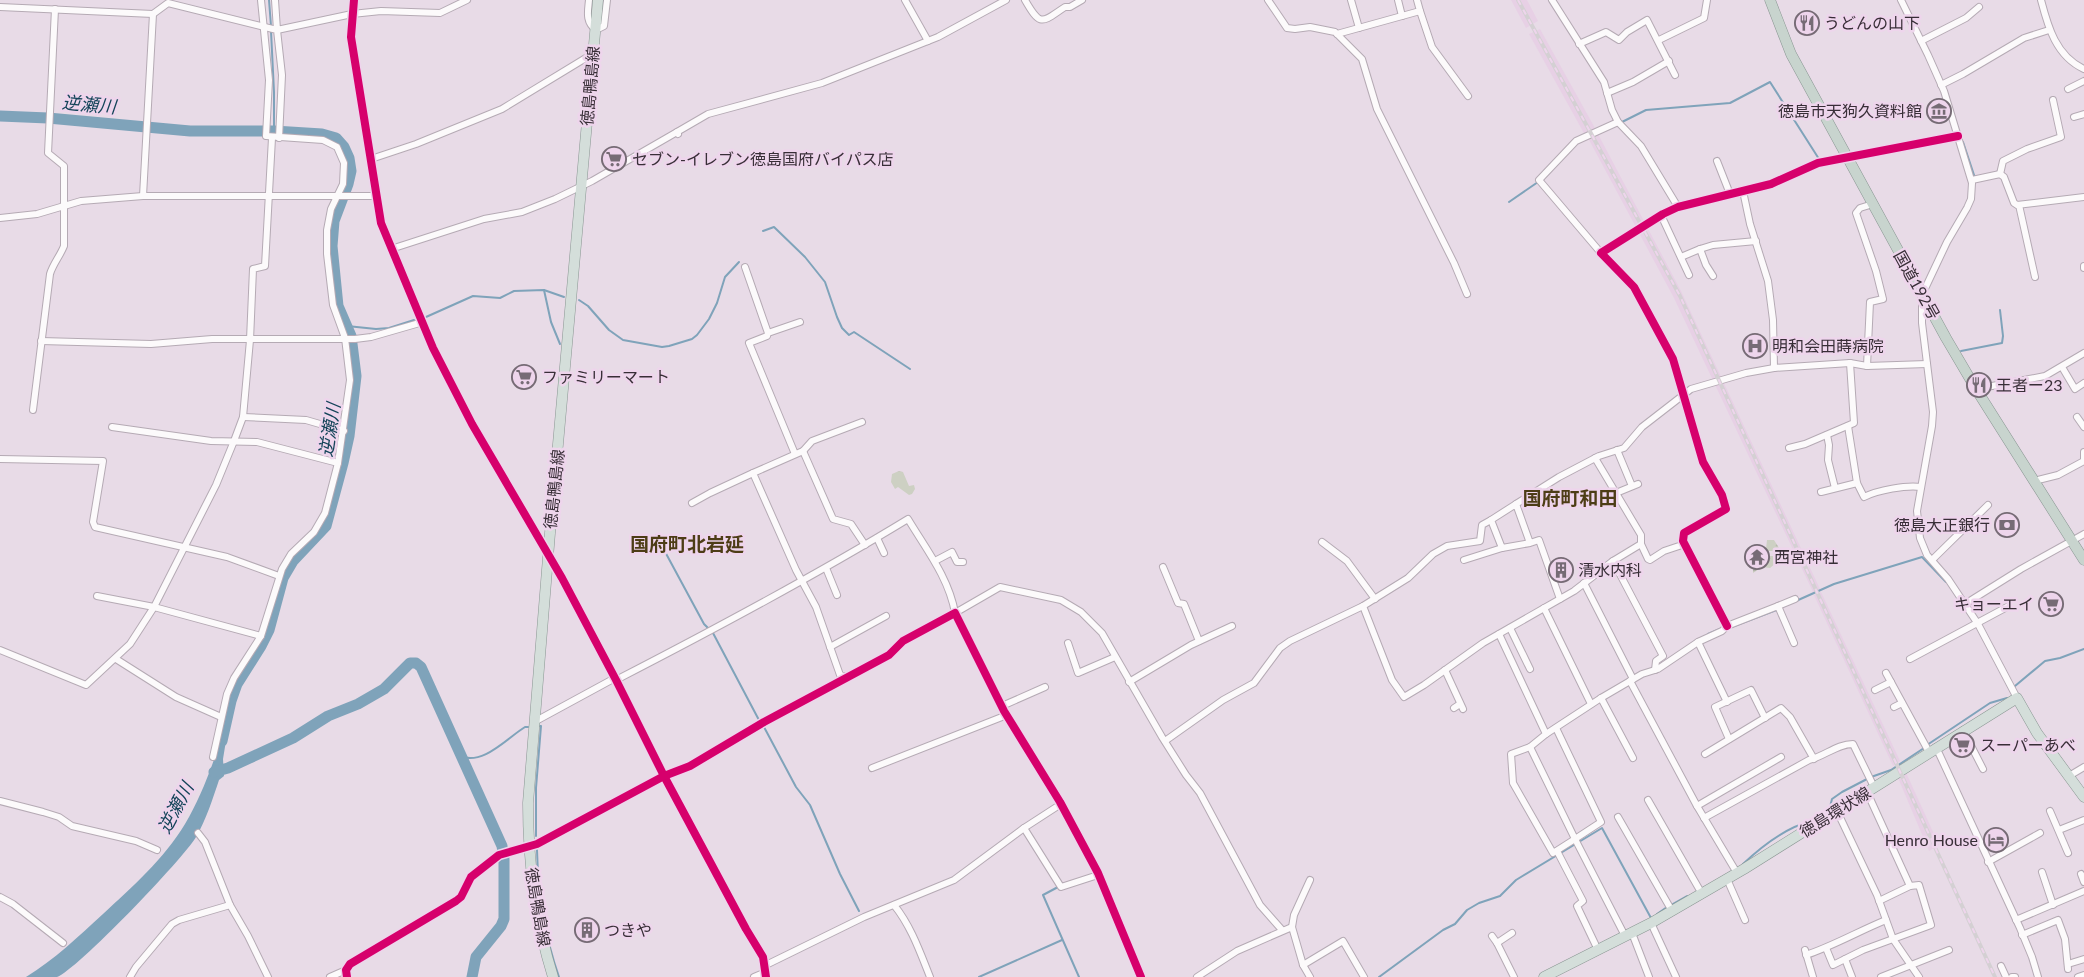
<svg xmlns="http://www.w3.org/2000/svg" width="2084" height="977" font-family="Lato,'Noto Sans JP',sans-serif">
<style>
.built{fill:#e7d0e5}
.forest{fill:url(#forest-firs)}
.water{fill:#7fa3ba}
.lines{fill:none;stroke-linecap:round;stroke-linejoin:round}
.stream{stroke:#7fa3ba;stroke-width:2}
.river{stroke:#7fa3ba;stroke-width:11}
.minor-casing{stroke:#b5aab4;stroke-width:8}
.primary-casing{stroke:#899692;stroke-width:11}
.trunk-casing{stroke:#899692;stroke-width:11}
.minor{stroke:#fcfafb;stroke-width:6}
.primary{stroke:#d4deda;stroke-width:10}
.trunk{stroke:#c8d4ce;stroke-width:10}
.rail-casing{stroke:#d4d0d3;stroke-width:4}
.rail{stroke:#eed5ec;stroke-width:2;stroke-dasharray:5.5;stroke-linecap:butt}
.cycleway-casing{stroke:#eed5ec;stroke-width:11}
.cycleway{stroke:#d6006c;stroke-width:8}
.labels{text-anchor:middle;stroke-width:5;stroke-linejoin:round;paint-order:stroke}
.poi-label{font-size:16px;fill:#382e37;stroke:#eed5ec;text-anchor:start}
.street-label{font-size:16px;fill:#382e37;stroke:#eed5ec}
.water-label{font-size:18px;font-style:italic;fill:#144459;stroke:#eed5ec}
.quarter-label{font-size:19px;font-weight:bold;fill:#4d3d16;stroke:#eed5ec}
</style>
<defs>
<pattern id="forest-firs" width="22" height="20" patternUnits="userSpaceOnUse" patternTransform="scale(1.25)"><rect width="22" height="20" fill="#cdd0c3"/><path d="M5 1l3.5 6h-7zM16 11l3.5 6h-7z" fill="#b1b3a8"/></pattern>
</defs>
<rect width="100%" height="100%" fill="#e8dbe7"/>
<g class="built">
<path d="M1511,0H1527L1538,21L1526,28Z"/>
<path d="M1540,29L1596,130L1585,135L1529,34Z"/>
<path d="M1598,134L1681,291L1820,589L1813,592L1674,298L1588,138Z"/>
<path d="M1821,592L1900,761L1893,766L1814,595Z"/>
<path d="M1903,766L1939,845L1929,851L1896,773Z"/>
</g>
<g class="forest">
<path d="M899,471L903,472L909,486L914,485L915,489L912,494L909,495L898,487L895,489L891,482L892,474Z"/>
<path d="M1767,540H1774L1784,556L1780,559L1777,557V551H1768L1766,549Z"/>
<path d="M1770,556H1773L1776,563L1770,568L1762,567L1753,573V566Z"/>
</g>
<path class="water" d="M232,704L223,759L224,776L219,780C213,798 206,820 196,837C184,858 76,971 57,977C48,977 35,977 26,977C54,960 79,936 103,914C132,887 164,859 185,824C206,789 220,743 232,704Z"/>
<g class="lines">
<g class="stream">
<path d="M269,0L271,26"/>
<path d="M271,31L274,92V131"/>
<path d="M1622,122L1646,110L1730,103L1770,82L1819,159"/>
<path d="M1963,142L1975,178"/>
<path d="M1509,202L1538,182"/>
<path d="M763,231L774,227L805,257L825,282L837,317L842,328L849,335L854,332L910,369"/>
<path d="M544,290L551,322L560,344"/>
<path d="M579,300L588,306L609,330L623,340L662,347L669,346L692,339L697,335L709,319L717,303L725,277L739,262"/>
<path d="M426,317L473,296L500,298L514,291L544,290L564,297"/>
<path d="M347,326L376,329L389,328L414,320"/>
<path d="M1961,351L2002,343L2003,336L2000,310"/>
<path d="M656,535L704,624L713,633L760,722"/>
<path d="M1796,601L1834,584L1922,557L1946,582"/>
<path d="M1729,628L1779,609"/>
<path d="M1708,634L1720,629"/>
<path d="M2015,686L2045,661L2060,658L2084,649"/>
<path d="M764,727L796,787L810,805L840,874L859,911"/>
<path d="M1927,745L1990,703L2007,698"/>
<path d="M460,756C483,766 507,738 525,727H528"/>
<path d="M1871,777L1891,770L1924,748"/>
<path d="M1829,811L1832,799L1842,792L1867,779"/>
<path d="M536,836V788L541,726H539"/>
<path d="M537,850C538,893 545,937 559,977"/>
<path d="M1743,864C1762,846 1786,827 1812,821"/>
<path d="M1058,887L1043,895L1079,977"/>
<path d="M1671,905L1687,896"/>
<path d="M1657,914L1667,907"/>
<path d="M979,977L1062,940"/>
<path d="M1379,977L1443,930L1455,924L1467,910L1479,903L1500,896L1516,880L1602,828L1651,918"/>
</g>
<g class="river">
<path d="M0,116L48,118L190,131H274L322,134L336,138L344,147L349,158L351,171L348,184L334,221L332,246L338,306L351,336L356,376L349,436L343,463L326,526L293,561L283,578L269,630L261,646L237,684L231,701L222,741"/>
<path d="M214,772L228,768L293,738L328,716L358,704L384,689L410,663H416L421,667L502,846L504,859V919L501,926L476,957L472,977"/>
</g>
<defs>
<g id="minor">
<path d="M275,0L277,30L352,14L381,11L440,13L467,0"/>
<path d="M354,0L351,37L381,223L433,348L472,424L562,578L616,680L664,776L746,929L763,957L766,977"/>
<path d="M589,0C588,11 585,22 596,30L604,26L607,0"/>
<path d="M905,0L928,41"/>
<path d="M1025,0C1041,28 1042,22 1065,7H1070L1082,0"/>
<path d="M1268,0L1287,28L1295,29L1310,27L1335,32L1362,59L1377,109L1454,263L1467,294"/>
<path d="M1351,0L1359,28"/>
<path d="M1398,0L1402,16"/>
<path d="M1552,0L1604,82L1612,110L1618,122L1641,146L1678,207"/>
<path d="M1901,0L1928,55L1944,91L1972,183L1971,199L1967,208L1947,242L1922,295V323L1933,412L1932,426L1917,511L1920,538L1927,555L1948,579L1978,624L2017,698"/>
<path d="M2041,0C2048,27 2056,56 2084,69"/>
<path d="M0,7L153,14L168,3L277,30L282,75L279,138"/>
<path d="M1420,11L1432,47L1468,96"/>
<path d="M1337,34L1420,11L1417,0"/>
<path d="M1659,40L1704,18L1707,0"/>
<path d="M1921,41L1966,18L1979,7"/>
<path d="M1579,44L1606,32L1619,40L1627,32L1647,20L1675,75"/>
<path d="M1941,85L1963,74L2024,38L2049,30"/>
<path d="M2068,89L2084,81"/>
<path d="M1607,93L1633,82L1669,61"/>
<path d="M2074,117L2084,114"/>
<path d="M677,132L708,114L822,83L938,37L1006,0"/>
<path d="M371,159L416,144L502,109L594,53"/>
<path d="M1717,161L1730,194"/>
<path d="M2000,174L2003,161L2027,149L2061,137L2053,100"/>
<path d="M1972,180L2000,174L2004,177L2014,203L2017,205L2084,197"/>
<path d="M1743,191L1750,224L1768,281L1773,320L1774,368"/>
<path d="M143,196L153,14"/>
<path d="M2019,205L2035,277"/>
<path d="M1661,215L1689,275"/>
<path d="M0,218L37,214L81,201L143,196H377"/>
<path d="M1644,226L1663,214L1678,207L1771,184L1818,163L1958,136"/>
<path d="M1641,228L1601,253L1634,287L1673,359L1703,462L1722,495L1726,509L1684,533L1683,541L1727,626"/>
<path d="M391,249L484,219L522,212L555,199L592,181L677,132L678,134"/>
<path d="M1700,249L1713,245L1756,241"/>
<path d="M1601,253L1539,180L1576,141L1618,122"/>
<path d="M1681,257L1700,249L1706,265L1713,276"/>
<path d="M2084,266V268"/>
<path d="M745,267L768,333"/>
<path d="M41,341L151,344L212,339H355L371,337L423,322"/>
<path d="M1867,366L1870,302L1883,299L1876,271L1856,213L1860,208L1873,204"/>
<path d="M2062,367L2075,389L2084,383"/>
<path d="M1976,389L2045,376L2084,353"/>
<path d="M33,410L50,274C53,264 60,256 64,246V166L48,153L55,9"/>
<path d="M243,417L306,420L344,431"/>
<path d="M2077,417L2084,427"/>
<path d="M1848,426L1857,483L1864,497C1878,490 1906,485 1921,487"/>
<path d="M112,427L211,441L257,442L338,463"/>
<path d="M1827,435L1829,445L1828,460L1835,488"/>
<path d="M1789,448L1805,444L1854,423L1850,363"/>
<path d="M1617,450L1632,486"/>
<path d="M803,451L833,519L851,524L865,545"/>
<path d="M2084,452V459"/>
<path d="M795,454L749,343L767,336L768,333L800,322"/>
<path d="M1595,458L1641,535V544"/>
<path d="M0,459L103,461L93,522L95,527L227,557L279,576"/>
<path d="M2034,481L2058,475L2084,461"/>
<path d="M1821,492L1857,483"/>
<path d="M1616,493L1638,484"/>
<path d="M692,503L710,493L753,473"/>
<path d="M1516,504L1559,477L1599,456L1624,448L1642,427L1691,389L1746,373L1774,368L1850,363L1867,366L1927,364"/>
<path d="M877,538L884,553"/>
<path d="M1322,542L1347,561L1375,599"/>
<path d="M1530,543L1502,548L1491,520L1516,504L1530,543L1539,540L1560,599"/>
<path d="M1464,560L1502,548"/>
<path d="M1932,560L1988,505"/>
<path d="M935,561L952,552L957,562H963"/>
<path d="M1613,561L1641,544L1648,559L1650,560L1664,551L1685,544"/>
<path d="M1163,567L1178,603L1184,604L1199,641"/>
<path d="M826,568L837,595"/>
<path d="M1584,583L1633,679"/>
<path d="M97,596L154,607L261,636"/>
<path d="M1965,604L2021,569L2084,534"/>
<path d="M1363,606L1392,680L1404,697L1424,685L1483,643L1574,591L1613,561L1663,656L1656,661L1655,670"/>
<path d="M1778,606L1795,599"/>
<path d="M1544,608L1591,704"/>
<path d="M1510,628L1530,669"/>
<path d="M1499,634L1546,734L1530,747L1511,754L1513,783L1553,853L1575,839L1625,936"/>
<path d="M1698,642L1727,702"/>
<path d="M1068,643L1078,673L1115,657"/>
<path d="M830,647L886,616"/>
<path d="M0,650L86,685L130,644L154,607L216,485L234,441L243,417L250,340L253,269L265,266L272,138"/>
<path d="M116,659L176,697L221,717"/>
<path d="M1910,659L2007,607"/>
<path d="M1445,670L1463,709"/>
<path d="M1886,673L1929,752"/>
<path d="M847,677L840,675L816,607L796,570L753,473L803,451L812,441L862,422"/>
<path d="M616,680C715,629 813,577 908,519C926,549 949,578 955,613L1000,587L1061,600L1081,612L1102,633L1162,737L1186,775L1200,793L1260,905L1282,930"/>
<path d="M1630,681L1697,806L1737,873"/>
<path d="M1129,682L1191,645L1232,626"/>
<path d="M1875,690L1891,682"/>
<path d="M1601,698L1633,758"/>
<path d="M1002,706L1045,687"/>
<path d="M1894,707L1902,703"/>
<path d="M1454,708L1460,704"/>
<path d="M534,722L615,678"/>
<path d="M1963,730L1983,769"/>
<path d="M1546,734L1601,698L1642,674L1658,669L1698,642L1722,631L1727,626L1778,606L1794,643"/>
<path d="M1729,739L1715,707L1751,690L1765,718"/>
<path d="M1165,741L1223,700L1254,683L1280,648L1290,641L1363,606L1408,578L1433,554L1447,546L1480,541L1482,525L1491,520"/>
<path d="M1530,747L1575,839L1601,822L1556,728"/>
<path d="M1936,747L2020,928L2032,957L2038,977"/>
<path d="M1705,754L1781,708L1790,717L1814,759"/>
<path d="M213,757L227,694L234,678L261,636L282,569L291,554L314,532L325,513L338,463L350,380L345,338L333,305L327,254V230L331,209L343,184L344,163L337,147L323,140L266,136L269,80L261,0"/>
<path d="M872,768L1007,715"/>
<path d="M2069,776L2084,767"/>
<path d="M1867,792L1910,886L1879,901"/>
<path d="M1648,800L1702,894"/>
<path d="M0,801L43,812L59,817L72,826L136,841L157,850"/>
<path d="M1061,804L1024,828L1061,887L1098,875"/>
<path d="M1697,806L1781,757"/>
<path d="M1837,811L1877,895L1893,939L1919,977"/>
<path d="M2050,811L2068,853"/>
<path d="M1618,817L1672,911"/>
<path d="M1704,818L1809,760C1825,756 1837,744 1853,744L1874,787"/>
<path d="M2059,830L2084,820"/>
<path d="M198,833L205,842L230,905L248,936L268,977"/>
<path d="M1557,851L1583,901L1577,906L1598,950"/>
<path d="M1988,862L2040,833"/>
<path d="M2042,872L2053,905"/>
<path d="M2081,874L2084,882"/>
<path d="M1727,879L1745,920"/>
<path d="M0,897L13,904L63,943"/>
<path d="M894,905C911,926 920,952 930,977"/>
<path d="M2016,920L2084,891"/>
<path d="M1651,923L1676,977"/>
<path d="M1292,927L1294,915L1310,880"/>
<path d="M1632,933L1649,977"/>
<path d="M2022,935L2058,920L2065,939L2068,969"/>
<path d="M1492,936L1497,943L1512,933"/>
<path d="M1497,943L1514,977"/>
<path d="M1826,948L1833,965L1863,950L1931,925L1919,885L1910,886"/>
<path d="M1805,950L1813,977"/>
<path d="M1806,955C1833,946 1859,931 1886,920"/>
<path d="M1845,959L1852,977"/>
<path d="M2068,964L2084,959"/>
<path d="M766,965L864,917L954,880L1024,828"/>
<path d="M1303,965L1343,941L1364,977"/>
<path d="M2001,966L2006,977"/>
<path d="M130,977L136,967L172,924L179,920L230,905"/>
<path d="M330,977L346,970"/>
<path d="M347,977L346,970L350,964L456,901L461,897L471,877L499,855L537,844L664,776L690,766L764,722L889,655L903,641L955,613L1004,711L1060,802L1098,873L1141,977"/>
<path d="M754,977L766,972"/>
<path d="M1197,977L1237,951L1292,927L1303,965L1310,977"/>
<path d="M1881,977L1949,950"/>
<path d="M2012,977H2015"/>
<path d="M2078,977L2084,975"/>
</g>
<g id="primary">
<path d="M553,977C535,920 528,863 528,803L550,533L598,0"/>
<path d="M1544,977L1651,923L1744,869L2017,698L2037,733L2084,797"/>
</g>
<path id="trunk" d="M1770,0L1791,54L1946,338L1976,389L2084,560"/>
</defs>
<use href="#minor" class="minor-casing"/>
<use href="#primary" class="primary-casing"/>
<use href="#trunk" class="trunk-casing"/>
<use href="#minor" class="minor"/>
<use href="#primary" class="primary"/>
<use href="#trunk" class="trunk"/>
<defs>
<path id="rail" d="M1518,0L1680,296L1995,977"/>
</defs>
<use href="#rail" class="rail-casing"/>
<use href="#rail" class="rail"/>
<defs>
<g id="cycleway">
<path d="M354,0L351,37L381,223L433,348L472,424L562,578L616,680L664,776L746,929L763,957L766,977"/>
<path d="M1727,626L1683,541L1684,533L1726,509L1722,495L1703,462L1673,359L1634,287L1601,253L1663,214L1678,207L1771,184L1818,163L1958,136"/>
<path d="M347,977L346,970L350,964L456,901L461,897L471,877L499,855L537,844L664,776L690,766L764,722L889,655L903,641L955,613L1004,711L1060,802L1098,873L1141,977"/>
</g>
</defs>
<use href="#cycleway" class="cycleway-casing"/>
<use href="#cycleway" class="cycleway"/>
</g>
<defs>
<symbol id="restaurant-ring" viewBox="-11 -11 22 22"><circle r="9.5" fill="#eed5ec" stroke="#766b75" stroke-width="1.5"/><path d="M-5-6h1v4h1v-4h1v4h1v-4h1v5L-1.5 .5V6h-2V.5L-5-1ZM5-6V6H3V1.5H1.5Q1.5-4 5-6Z" fill="#766b75"/></symbol>
<symbol id="museum-ring" viewBox="-11 -11 22 22"><circle r="9.5" fill="#eed5ec" stroke="#766b75" stroke-width="1.5"/><path d="M0-6L6-3V-2H-6V-3ZM-5-1h2V3h-2ZM-1-1h2V3h-2ZM3-1h2V3H3ZM-6 4H6V6H-6Z" fill="#766b75"/></symbol>
<symbol id="supermarket-ring" viewBox="-11 -11 22 22"><circle r="9.5" fill="#eed5ec" stroke="#766b75" stroke-width="1.5"/><path d="M-6-5.5h2.5l.6 2H6L4.5 2H-2.5L-4.4-4H-6ZM-1.5 3.2a1.3 1.3 0 1 0 .1 0ZM3 3.2a1.3 1.3 0 1 0 .1 0Z" fill="#766b75"/></symbol>
<symbol id="hospital-ring" viewBox="-11 -11 22 22"><circle r="9.5" fill="#eed5ec" stroke="#766b75" stroke-width="1.5"/><path d="M-5-5h3v3.5h4V-5h3V5h-3V1.5h-4V5h-3Z" fill="#766b75"/></symbol>
<symbol id="bank-ring" viewBox="-11 -11 22 22"><circle r="9.5" fill="#eed5ec" stroke="#766b75" stroke-width="1.5"/><path d="M-6-4H6V4H-6ZM0-2.3a2.3 2.3 0 1 0 0 4.6a2.3 2.3 0 1 0 0-4.6Z" fill="#766b75"/></symbol>
<symbol id="temple-ring" viewBox="-11 -11 22 22"><circle r="9.5" fill="#eed5ec" stroke="#766b75" stroke-width="1.5"/><path d="M0-6L5-2H3V0L6.5 2.5H4V6H1.5V3h-3V6H-4V2.5H-6.5L-3 0V-2H-5Z" fill="#766b75"/></symbol>
<symbol id="building-ring" viewBox="-11 -11 22 22"><circle r="9.5" fill="#eed5ec" stroke="#766b75" stroke-width="1.5"/><path d="M-4-6H4V6H1V3H-1V6H-4ZM-2.5-4.3h1.7v1.8h-1.7ZM.8-4.3h1.7v1.8H.8ZM-2.5-1h1.7V.8h-1.7ZM.8-1h1.7V.8H.8Z" fill="#766b75"/></symbol>
<symbol id="hotel-ring" viewBox="-11 -11 22 22"><circle r="9.5" fill="#eed5ec" stroke="#766b75" stroke-width="1.5"/><path d="M-6-4.5h1.5V1H6V5H4.5V3h-9V5H-6ZM-4 0a1.8 1.8 0 1 1 3.6 0ZM.5 0V-2.5h3Q6-2.5 6 0Z" fill="#766b75"/></symbol>
</defs>
<g fill-rule="evenodd">
<use href="#restaurant-ring" x="1793" y="9" width="28" height="28"/>
<use href="#museum-ring" x="1925" y="97" width="28" height="28"/>
<use href="#supermarket-ring" x="600" y="145" width="28" height="28"/>
<use href="#hospital-ring" x="1741" y="332" width="28" height="28"/>
<use href="#supermarket-ring" x="510" y="363" width="28" height="28"/>
<use href="#restaurant-ring" x="1965" y="371" width="28" height="28"/>
<use href="#bank-ring" x="1993" y="511" width="28" height="28"/>
<use href="#temple-ring" x="1743" y="543" width="28" height="28"/>
<use href="#building-ring" x="1547" y="556" width="28" height="28"/>
<use href="#supermarket-ring" x="2037" y="590" width="28" height="28"/>
<use href="#supermarket-ring" x="1948" y="731" width="28" height="28"/>
<use href="#hotel-ring" x="1982" y="826" width="28" height="28"/>
<use href="#building-ring" x="573" y="916" width="28" height="28"/>
</g>
<g class="labels">
<g class="poi-label">
<text x="1824" y="29">うどんの山下</text>
<text x="1922" y="117" text-anchor="end">徳島市天狗久資料館</text>
<text x="632" y="165">セブン-イレブン徳島国府バイパス店</text>
<text x="1772" y="352">明和会田蒔病院</text>
<text x="542" y="383">ファミリーマート</text>
<text x="1996" y="391">王者ー23</text>
<text x="1990" y="531" text-anchor="end">徳島大正銀行</text>
<text x="1774" y="563">西宮神社</text>
<text x="1578" y="576">清水内科</text>
<text x="2034" y="610" text-anchor="end">キョーエイ</text>
<text x="1980" y="751">スーパーあべ</text>
<text x="1978" y="846" text-anchor="end">Henro House</text>
<text x="604" y="936">つきや</text>
</g>
<g class="street-label">
<text transform="translate(590 86) rotate(-85)" y="6">徳島鴨島線</text>
<text transform="translate(1917 285) rotate(61)" y="6">国道192号</text>
<text transform="translate(554 489) rotate(-84)" y="6">徳島鴨島線</text>
<text transform="translate(1835 812) rotate(-32)" y="6">徳島環状線</text>
<text transform="translate(538 907) rotate(80)" y="6">徳島鴨島線</text>
</g>
<g class="water-label">
<text transform="translate(89 105) rotate(5)" y="6">逆瀬川</text>
<text transform="translate(330 430) rotate(-81)" y="6">逆瀬川</text>
<text transform="translate(176 808) rotate(-62)" y="6">逆瀬川</text>
</g>
<g class="quarter-label">
<text x="1570" y="505">国府町和田</text>
<text x="687" y="551">国府町北岩延</text>
</g>
</g>
</svg>
